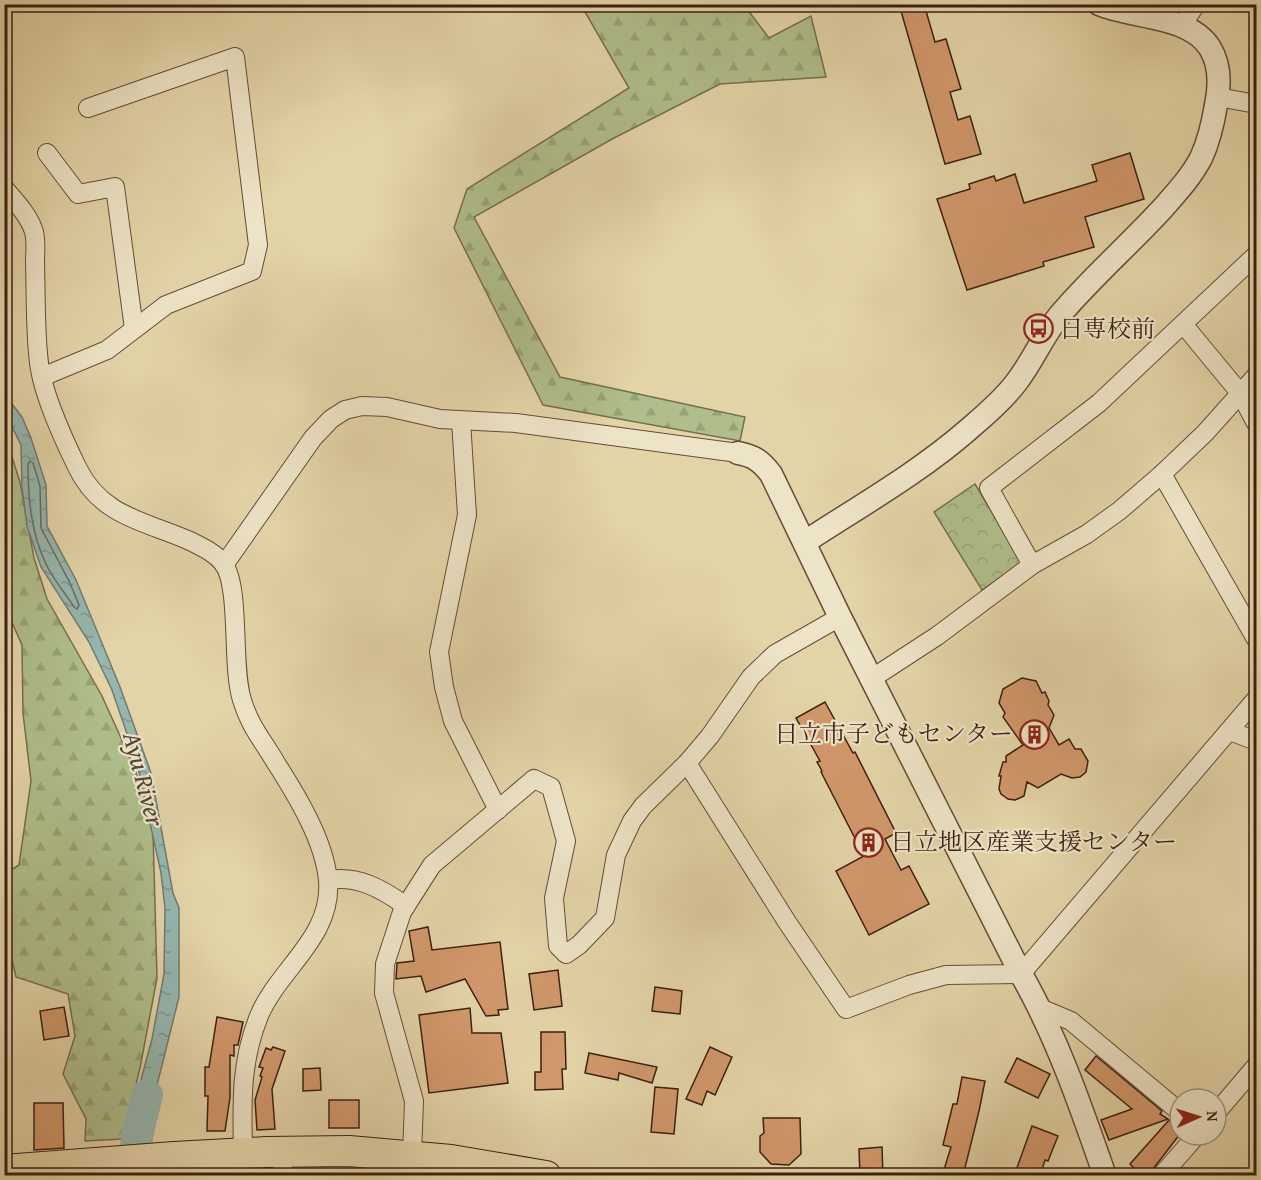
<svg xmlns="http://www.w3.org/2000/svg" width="1261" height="1180" font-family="'Gentium Book Plus','Noto Serif JP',serif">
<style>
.forest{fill:url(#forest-firs);stroke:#766e4e;stroke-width:1.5}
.park{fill:url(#park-crowns);stroke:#766e4e;stroke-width:1.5}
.water{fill:url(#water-ripples);stroke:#727a71;stroke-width:1.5}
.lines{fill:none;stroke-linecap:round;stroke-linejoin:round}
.shore{stroke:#696b61;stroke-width:1.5}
.river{stroke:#96b7af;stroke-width:32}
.building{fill:#d1986b;stroke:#3c1f13;stroke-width:1.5}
.minor-casing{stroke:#664c38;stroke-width:20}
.tertiary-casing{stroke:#664c38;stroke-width:25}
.trunk-casing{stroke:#3c1f13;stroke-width:32}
.minor{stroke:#ede3c6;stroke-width:18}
.tertiary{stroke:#ede3c6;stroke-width:22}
.trunk{stroke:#e3d4a7;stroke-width:30}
.labels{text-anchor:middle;stroke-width:4.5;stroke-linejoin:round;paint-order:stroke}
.poi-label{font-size:24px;fill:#3c1f13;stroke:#ede3c6;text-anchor:start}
.water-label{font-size:26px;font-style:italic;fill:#52453a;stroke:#ede3c6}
</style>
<defs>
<pattern id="forest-firs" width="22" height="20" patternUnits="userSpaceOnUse" patternTransform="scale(1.5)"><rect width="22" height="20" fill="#afbe8a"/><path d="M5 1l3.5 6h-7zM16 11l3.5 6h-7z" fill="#97a376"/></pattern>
<pattern id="park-crowns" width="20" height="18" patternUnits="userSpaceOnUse" patternTransform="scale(1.5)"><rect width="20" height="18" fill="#afbe8a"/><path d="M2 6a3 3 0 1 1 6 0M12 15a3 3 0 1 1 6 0" fill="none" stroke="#97a376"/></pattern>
<pattern id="water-ripples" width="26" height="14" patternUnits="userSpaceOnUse" patternTransform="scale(1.5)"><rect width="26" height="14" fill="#96b7af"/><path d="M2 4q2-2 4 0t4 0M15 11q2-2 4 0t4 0" fill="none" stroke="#7c948d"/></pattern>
</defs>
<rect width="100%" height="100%" fill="#e3d4a7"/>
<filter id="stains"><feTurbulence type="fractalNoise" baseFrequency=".00333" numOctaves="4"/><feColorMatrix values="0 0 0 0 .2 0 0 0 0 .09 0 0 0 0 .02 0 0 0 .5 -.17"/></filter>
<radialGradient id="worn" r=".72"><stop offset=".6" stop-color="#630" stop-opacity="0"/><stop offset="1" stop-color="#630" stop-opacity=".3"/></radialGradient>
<g class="forest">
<path d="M581,5H744L769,38L811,16L826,77L720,84L614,138L474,217L560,377L745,417L740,441L543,405L454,228L467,189L629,88Z"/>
<path d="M5,444L12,457L20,482L34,558L47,599L102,696L135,769L153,833L157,978L140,1068L123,1139L85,1141L86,1119L63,1074L75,1036L68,994L16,977L5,931V874L19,865L31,781L23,713L22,645L5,607Z"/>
</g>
<path class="park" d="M975,484L1022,563L982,590L934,512Z"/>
<path class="water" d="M5,395L22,417L31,438L46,485L47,526L76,580L120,687L151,773L173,893L179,908V997L144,1137L125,1139L152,1039L164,974L165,908L161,873L137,763L112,690L89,642L41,567L27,526L22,487L21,445L10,423L5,416Z"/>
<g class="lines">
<path class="shore" d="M30,461L33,463L40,486L41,528L70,583L79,605L77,609L74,607C65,593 53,579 46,564C31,533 28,498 28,464Z"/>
<path class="river" d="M134,1176L137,1136L147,1095"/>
</g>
<g class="building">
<path d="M924,4L935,42L946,39L961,89L950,92L958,120L970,116L981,154L945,164L901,11Z"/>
<path d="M1130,153L1144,199L1085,217L1094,247L1043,262L1044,266L967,290L937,199L970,189L969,184L994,176L996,181L1015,174L1024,203L1097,181L1092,165Z"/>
<path d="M1022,678L1036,681L1042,693L1045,692L1049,701L1048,705L1054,715L1049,728L1059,745L1069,739L1075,749H1081L1088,761L1086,772L1080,777L1072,778L1061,774L1038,788L1027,782L1024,796L1015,800L1008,799L1001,794L999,789L1001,776H999L1003,762H1006V756L1023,745L1003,717L1005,713L999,703L1003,689Z"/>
<path d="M825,702L853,753L855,752L896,833L885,839L901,870L909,866L929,904L869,935L836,871L864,856L821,772L822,771L817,762L820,761L796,718Z"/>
<path d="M428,927L432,950L500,942L508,1009L498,1010L499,1015L486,1016L465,979L426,992L421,976L396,979L397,963L414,961L409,931Z"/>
<path d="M558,970L562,1006L534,1010L529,974Z"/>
<path d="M655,987L682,991L680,1014L652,1011Z"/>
<path d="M64,1007L69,1036L44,1040L40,1011Z"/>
<path d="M470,1008L472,1033H501L508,1083L429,1093L419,1015Z"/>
<path d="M217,1017L243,1022L238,1045H234V1056L230,1055V1097L225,1131H207L208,1096H205V1067H209Z"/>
<path d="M541,1032H565L566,1069H562L563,1089L535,1090V1072H541Z"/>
<path d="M273,1047L285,1051L272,1089L275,1129L257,1130L255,1100L262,1077L260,1076L263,1068L259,1067L266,1048L271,1050Z"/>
<path d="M710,1047L732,1057L715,1095L707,1091L702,1105L686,1099Z"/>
<path d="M589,1053L657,1067L652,1083L619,1073L618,1080L585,1073Z"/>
<path d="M1096,1056L1162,1111L1160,1114L1168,1119L1109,1140L1101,1120L1132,1109L1085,1070Z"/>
<path d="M1017,1058L1050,1074L1038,1098L1005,1082Z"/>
<path d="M320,1068L321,1090L303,1091V1069Z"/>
<path d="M962,1077L985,1081L979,1111L963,1176H942L951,1147L943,1145L953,1104H957Z"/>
<path d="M655,1087L678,1089L674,1134L651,1132Z"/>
<rect x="329" y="1100" width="30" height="28"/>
<path d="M34,1103H63L64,1148L34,1150Z"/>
<path d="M763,1118H800L801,1154L789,1165L771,1164L760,1152V1136L764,1133Z"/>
<path d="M1169,1120L1180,1127V1134L1153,1169L1150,1175L1142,1176L1130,1164Z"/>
<path d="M1032,1126L1058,1136L1048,1161L1045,1160L1040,1176H1014Z"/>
<path d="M882,1147L883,1176H860L859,1149Z"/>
</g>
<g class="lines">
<defs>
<g id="minor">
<path d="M1182,26L1196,4"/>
<path d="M1218,97L1256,104"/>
<path d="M47,153L78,194L115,187L134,329"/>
<path d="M4,188C14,200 28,214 33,229C37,238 35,252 35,262C36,296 35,330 39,363C43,395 63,438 77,467C101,517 145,521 190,541C202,547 215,553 223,563C241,586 231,666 242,700C250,727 262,739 276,763C297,796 324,840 328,880C333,937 279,968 259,1016C240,1063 242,1104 243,1153"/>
<path d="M1183,324L1240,393L1256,423"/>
<path d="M42,377L107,350L166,305L252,271L258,245L235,57L88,108"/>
<path d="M461,421L467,515L439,652L444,687L453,721L498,810"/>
<path d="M1162,474L1256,639"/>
<path d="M224,565L313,438L331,419L345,410L362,406L387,407L440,419L516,423L738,453"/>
<path d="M1032,565L989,488L1099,403L1256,255"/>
<path d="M871,679L937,636L1032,565L1087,534L1119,511L1162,474L1205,433L1256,376"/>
<path d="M1230,731L1256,741"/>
<path d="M687,763L787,922L846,1009L909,985L946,975L1021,974L1256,699"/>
<path d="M328,880C358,875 382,889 406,906"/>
<path d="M1040,1008L1071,1021L1180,1112"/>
<path d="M1216,1113L1256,1066"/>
<path d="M281,1176L285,1152"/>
<path d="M410,1176L412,1155L414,1101L384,993L385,964L402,912L432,865L534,779L551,787L566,841L554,898L558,946L566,954L579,945L605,918L616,855L632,821L643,806L687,763L710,736L751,677L775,654L840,617"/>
<path d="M1161,1176L1197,1135"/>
</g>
<g id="tertiary">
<path d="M738,453C754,456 761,461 771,474L840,617L1021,974C1057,1037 1081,1107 1105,1176"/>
<path d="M805,542C860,506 920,472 969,429C985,415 1002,401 1015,384C1032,363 1042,337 1059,316C1091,278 1129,245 1163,208C1177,192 1191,177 1201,158C1209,141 1213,123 1216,105C1220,86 1221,66 1210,48C1190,15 1131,18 1099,4"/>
</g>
<path id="trunk" d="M4,1170L174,1157L267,1152L349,1151L451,1160L546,1176"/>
</defs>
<use href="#minor" class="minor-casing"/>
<use href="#tertiary" class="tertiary-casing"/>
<use href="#trunk" class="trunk-casing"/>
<use href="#minor" class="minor"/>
<use href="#tertiary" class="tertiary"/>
<use href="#trunk" class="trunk"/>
</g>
<defs>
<symbol id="bus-ring" viewBox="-11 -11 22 22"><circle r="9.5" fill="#ede3c6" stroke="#8f2418" stroke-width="1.5"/><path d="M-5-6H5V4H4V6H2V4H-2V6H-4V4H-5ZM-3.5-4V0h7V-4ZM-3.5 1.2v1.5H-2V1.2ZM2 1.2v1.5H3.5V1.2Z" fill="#8f2418"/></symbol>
<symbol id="building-ring" viewBox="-11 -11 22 22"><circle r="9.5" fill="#ede3c6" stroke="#8f2418" stroke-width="1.5"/><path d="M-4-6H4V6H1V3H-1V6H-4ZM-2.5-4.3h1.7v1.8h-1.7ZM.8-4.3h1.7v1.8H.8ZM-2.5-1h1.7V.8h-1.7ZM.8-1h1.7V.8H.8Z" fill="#8f2418"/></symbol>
</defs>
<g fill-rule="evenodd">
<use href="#bus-ring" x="1022" y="312" width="33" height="33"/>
<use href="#building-ring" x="1018" y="718" width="33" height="33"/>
<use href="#building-ring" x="852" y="826" width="33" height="33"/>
</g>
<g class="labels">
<g class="poi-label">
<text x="1059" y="337">日専校前</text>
<text x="1013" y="742" text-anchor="end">日立市子どもセンター</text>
<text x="890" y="850">日立地区産業支援センター</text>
</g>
<g class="water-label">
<text transform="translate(144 779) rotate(75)" y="9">Ayu River</text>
</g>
</g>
<rect width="1261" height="1180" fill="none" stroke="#e3d4a7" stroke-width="24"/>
<rect x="6" y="6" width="1249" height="1168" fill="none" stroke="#3c1f13" stroke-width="3"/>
<rect x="12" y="12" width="1237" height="1156" fill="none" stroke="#3c1f13" stroke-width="1.5"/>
<g transform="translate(1198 1117) rotate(87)"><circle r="28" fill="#ede3c6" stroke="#a6957e" stroke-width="1.5"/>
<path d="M0-4.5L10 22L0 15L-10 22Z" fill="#8f2418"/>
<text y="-9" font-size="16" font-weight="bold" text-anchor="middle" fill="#3c1f13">N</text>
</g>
<rect width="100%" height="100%" filter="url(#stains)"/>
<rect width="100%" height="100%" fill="url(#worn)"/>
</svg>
